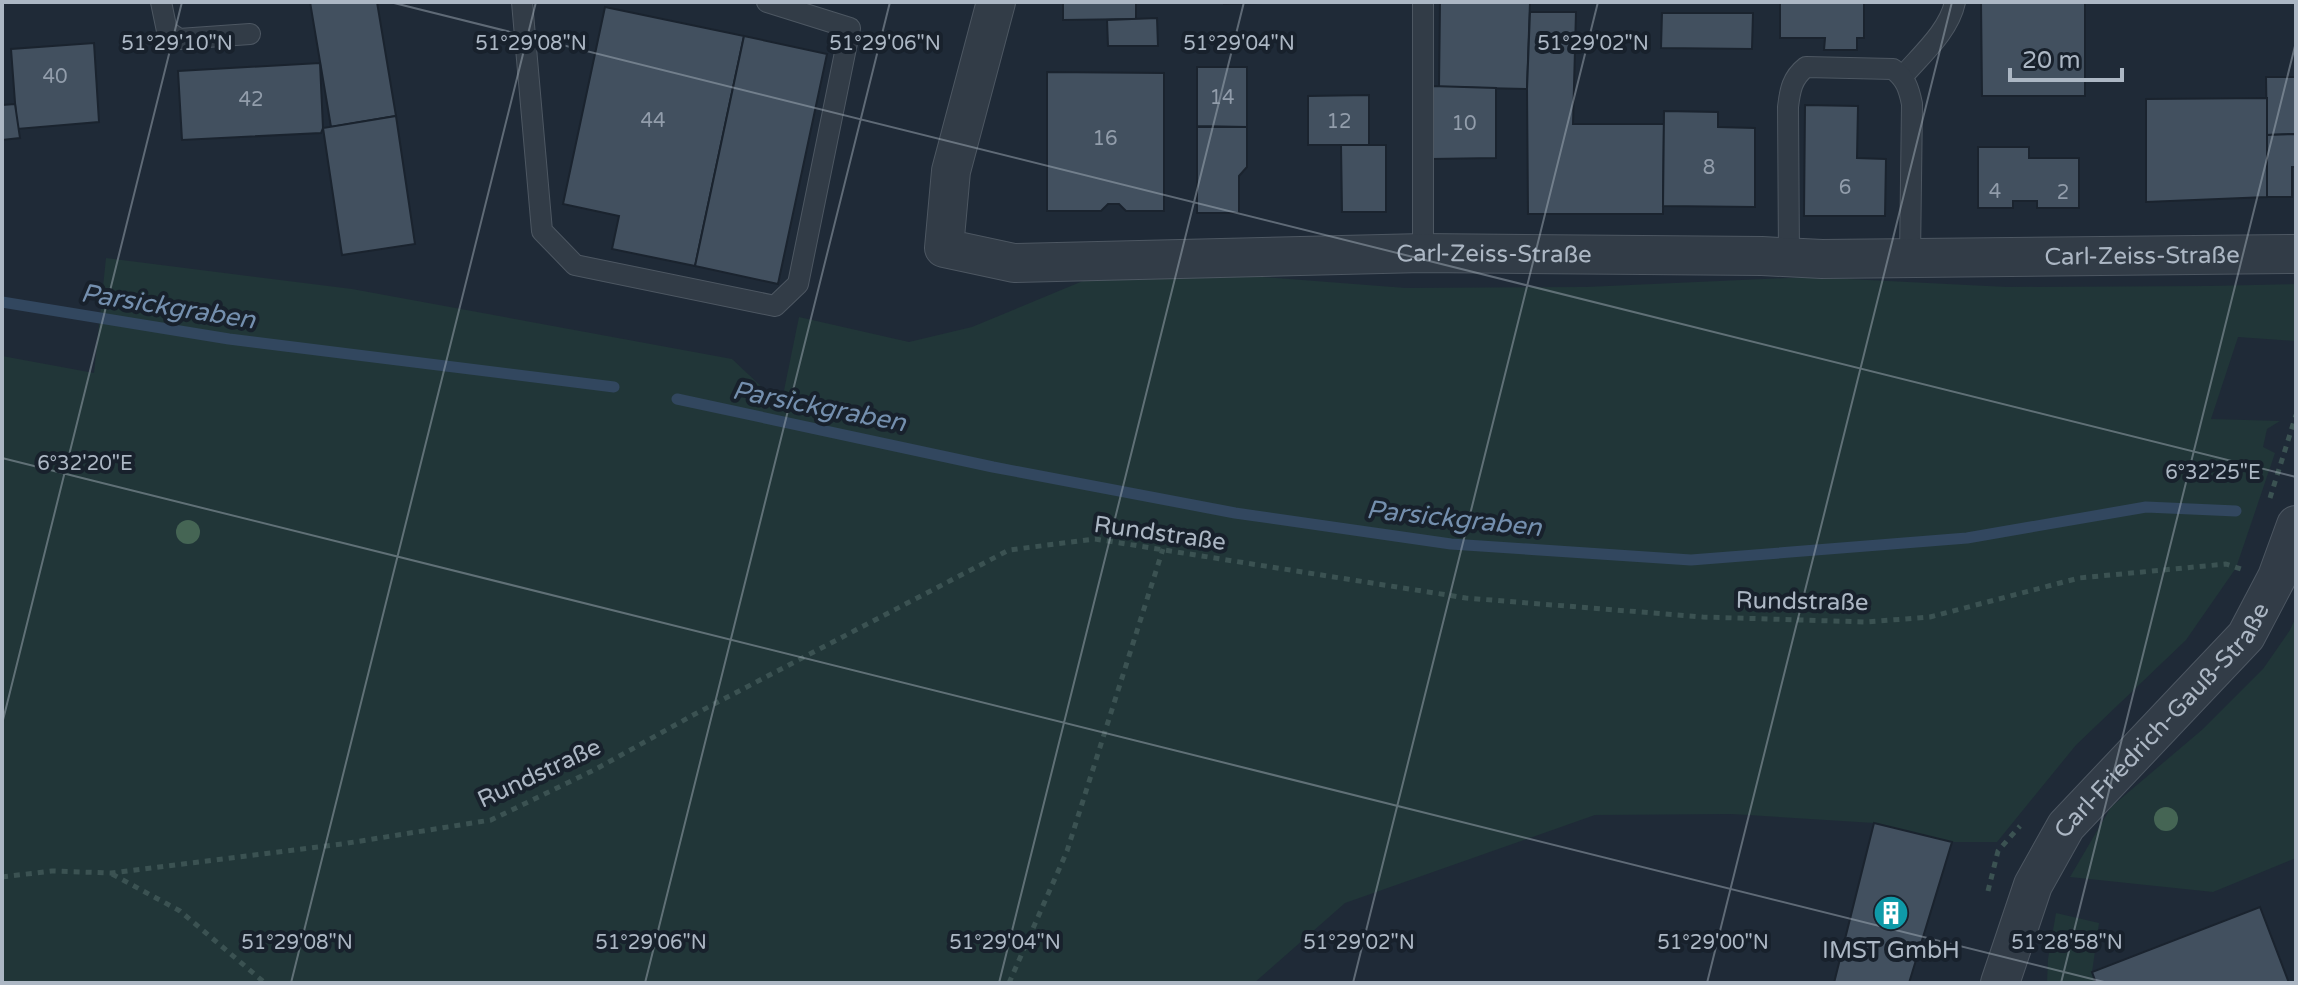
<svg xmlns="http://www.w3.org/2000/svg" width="2298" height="985" font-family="'Varela Round',sans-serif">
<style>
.green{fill:#213638}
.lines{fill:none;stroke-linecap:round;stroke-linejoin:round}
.stream{stroke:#32475f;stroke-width:11}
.building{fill:#42505f;stroke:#1a232e;stroke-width:2}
.service-casing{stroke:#4d5762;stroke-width:22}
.minor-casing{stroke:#4d5762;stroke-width:40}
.path{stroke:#3b5252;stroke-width:5;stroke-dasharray:6 6;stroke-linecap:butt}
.service{stroke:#323c47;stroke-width:20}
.minor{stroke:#323c47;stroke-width:38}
.tree{fill:#456554}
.ticks{fill:none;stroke:#acb7c4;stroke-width:2;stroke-opacity:0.45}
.labels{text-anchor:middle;stroke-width:8;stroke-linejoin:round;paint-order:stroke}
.number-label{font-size:20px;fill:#929dab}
.street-label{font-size:24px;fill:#acb7c4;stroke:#18212c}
.poi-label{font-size:24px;fill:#acb7c4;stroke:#18212c}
.water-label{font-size:26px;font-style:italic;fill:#748fae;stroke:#18212c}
.ticks-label{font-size:20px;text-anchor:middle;fill:#acb7c4;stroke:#18212c;stroke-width:8;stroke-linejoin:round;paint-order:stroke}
</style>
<rect width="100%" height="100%" fill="#1f2a37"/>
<g class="green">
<path d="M106,258L352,289L732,359L781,405L799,317L909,342L972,327L1119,266L1406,288L1586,287L1809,277L2007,287L2208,286L2296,284V341L2238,337L2211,419L2280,421L2267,429L2263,447L2275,453L2236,568L2186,640L2076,745L1997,842H1952L1874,823L1732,814L1595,815L1345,903L1254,983H2V356L94,373Z"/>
<path d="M2296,617V858L2213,892L2070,877L2111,807L2203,729L2263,669L2290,630Z"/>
<path d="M2056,913L2099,923L2092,972L2096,983H2047L2048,959Z"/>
</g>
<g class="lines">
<g class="stream">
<path d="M2,302L229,339L614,387"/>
<path d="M677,399L993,467L1235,513L1451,544L1691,560L1967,538L2146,507L2236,511"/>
</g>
</g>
<g class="building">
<path d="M310,2H377L396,116L331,127Z"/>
<path d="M1063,2H1136V19L1063,20Z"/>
<path d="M1224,2H1297L1224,4Z"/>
<path d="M1440,2H1530L1527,89L1439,87Z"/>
<path d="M1780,2H1864V38H1857V50H1824L1825,38H1780Z"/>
<path d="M1981,2H2085V96H1982Z"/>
<path d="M605,7L744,36L695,266L612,249L619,216L563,204Z"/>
<path d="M1530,12H1576L1573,124H1664L1663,214H1528L1527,89Z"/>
<path d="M1662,13H1753L1752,49L1661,48Z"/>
<path d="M1157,18L1158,46H1108L1107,20Z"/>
<path d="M744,36L827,54L778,284L695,266Z"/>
<path d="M94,43L99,122L17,129L11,49Z"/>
<path d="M320,63L323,128L321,133L182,140L178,71Z"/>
<path d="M1197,67H1247V127L1197,126Z"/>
<path d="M1047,72L1164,73V211H1126L1119,204H1108L1101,211H1047Z"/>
<path d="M2266,77H2296V134L2267,135Z"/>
<path d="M1432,86L1496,88V158L1431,159Z"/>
<path d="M1369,95V145H1308V96Z"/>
<path d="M2267,98V197L2146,202V99Z"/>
<path d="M15,104L20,138L2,140V105Z"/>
<path d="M1805,105L1858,106L1857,158L1886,159L1885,216H1804Z"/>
<path d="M1664,111L1718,112V127L1755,128V207L1663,206Z"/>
<path d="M396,116L415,244L342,255L323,128Z"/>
<path d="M1197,127H1247V167L1239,176V213H1197Z"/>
<path d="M2296,134V167H2292V197H2267V135Z"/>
<path d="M1341,145H1386V212H1342Z"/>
<path d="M1978,147H2029V158H2079V208H2037V201H2013V208H1978Z"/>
<path d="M1874,823L1952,842L1909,983H1834Z"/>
<path d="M2260,907L2289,983H2096L2092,972Z"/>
</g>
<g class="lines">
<defs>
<g id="service">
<path d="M161,2L167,31L179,39L250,34"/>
<path d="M522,2L542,231L575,265L775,306L798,284L850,28L767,2"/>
<path d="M1903,76C1921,55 1949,31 1955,2"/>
<path d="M1423,253V2"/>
<path d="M1789,257L1788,107C1790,90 1792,78 1806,67L1893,69C1906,79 1909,89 1912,104L1910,258"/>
</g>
<g id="minor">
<path id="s1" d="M996,2L951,171L944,248L1014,263L1423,253L1762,256L1822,259L2296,254"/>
<path id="s2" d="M2000,983L2033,885L2066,826L2246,636L2277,577L2296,525"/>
</g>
</defs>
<use href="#service" class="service-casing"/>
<use href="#minor" class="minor-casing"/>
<g class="path">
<path d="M2270,498L2296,415"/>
<path d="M112,874L180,911L265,983"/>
<path d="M2,877L52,871L111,873L342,844L491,820L596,769L695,714L1009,550L1095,539L1466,598L1703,617L1866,622L1930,617L2079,578L2226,564L2241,569"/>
<path d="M1988,891L1998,851L2020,826"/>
<path d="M1009,983L1067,851L1163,549"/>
</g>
<use href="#service" class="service"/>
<use href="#minor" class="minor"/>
</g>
<g class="tree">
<circle cx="188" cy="532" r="12"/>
<circle cx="2166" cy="819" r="12"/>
</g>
<path class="ticks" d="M390,2L2296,477M2,458L2108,983M2,724L182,2M291,983L536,2M645,983L890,2M999,983L1244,2M1353,983L1598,2M1707,983L1952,2M2061,983L2296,42"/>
<defs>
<symbol id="building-disc" viewBox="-11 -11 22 22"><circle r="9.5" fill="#0f9aa8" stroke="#18212c"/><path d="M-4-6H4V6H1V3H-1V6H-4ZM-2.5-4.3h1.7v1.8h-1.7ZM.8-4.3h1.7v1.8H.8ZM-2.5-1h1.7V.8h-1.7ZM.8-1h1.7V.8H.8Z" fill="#fff"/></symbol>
</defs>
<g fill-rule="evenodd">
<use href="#building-disc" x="1871" y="893" width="40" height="40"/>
</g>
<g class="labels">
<g class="number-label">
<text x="55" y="83">40</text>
<text x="1222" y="104">14</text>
<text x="251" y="106">42</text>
<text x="653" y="127">44</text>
<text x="1339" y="128">12</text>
<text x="1464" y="130">10</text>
<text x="1105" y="145">16</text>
<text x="1709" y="174">8</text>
<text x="1845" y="194">6</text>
<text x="1995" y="198">4</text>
<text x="2063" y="199">2</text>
</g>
<g class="street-label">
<text dy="8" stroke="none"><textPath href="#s1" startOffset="804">Carl-Zeiss-Straße</textPath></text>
<text dy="8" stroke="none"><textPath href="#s1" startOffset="1452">Carl-Zeiss-Straße</textPath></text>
<text transform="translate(1160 533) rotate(8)" y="8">Rundstraße</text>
<text transform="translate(1802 601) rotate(1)" y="8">Rundstraße</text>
<text dy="8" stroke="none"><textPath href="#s2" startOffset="314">Carl-Friedrich-Gauß-Straße</textPath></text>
<text transform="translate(539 773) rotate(-25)" y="8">Rundstraße</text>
</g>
<g class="poi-label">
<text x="1891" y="958">IMST GmbH</text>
</g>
<g class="water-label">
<text transform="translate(168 306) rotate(9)" y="9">Parsickgraben</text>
<text transform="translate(819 406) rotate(11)" y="9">Parsickgraben</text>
<text transform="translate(1454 518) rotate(6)" y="9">Parsickgraben</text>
</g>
</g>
<g class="ticks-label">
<text x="177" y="50">51°29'10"N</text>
<text x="531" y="50">51°29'08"N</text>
<text x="885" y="50">51°29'06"N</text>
<text x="1239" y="50">51°29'04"N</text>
<text x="1593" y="50">51°29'02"N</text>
<text x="85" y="470">6°32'20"E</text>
<text x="2213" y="479">6°32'25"E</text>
<text x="297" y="949">51°29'08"N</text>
<text x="651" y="949">51°29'06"N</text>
<text x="1005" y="949">51°29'04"N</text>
<text x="1359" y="949">51°29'02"N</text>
<text x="1713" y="949">51°29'00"N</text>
<text x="2067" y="949">51°28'58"N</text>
</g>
<rect width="2298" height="985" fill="none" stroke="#acb7c4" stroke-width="8"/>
<path d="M2010 68v12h112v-12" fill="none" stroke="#acb7c4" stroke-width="4"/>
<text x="2022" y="68" font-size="24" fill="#acb7c4" stroke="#18212c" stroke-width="6" paint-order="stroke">20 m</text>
</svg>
